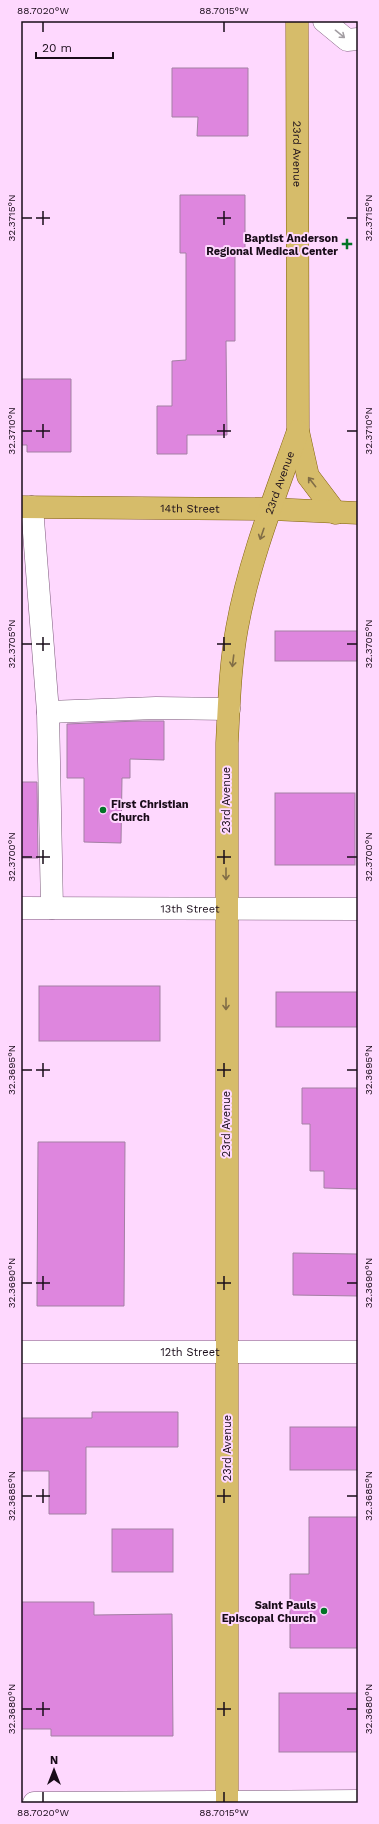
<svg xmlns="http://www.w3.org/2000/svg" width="379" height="1824" font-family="'Work Sans',sans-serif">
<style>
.building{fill:#de86de;stroke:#a380a3}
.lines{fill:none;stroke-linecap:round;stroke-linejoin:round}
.minor-casing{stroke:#7d5b7c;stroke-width:23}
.major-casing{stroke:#82620d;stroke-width:23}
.minor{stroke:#fff;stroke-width:22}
.major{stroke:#d6bc6a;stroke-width:22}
.oneway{stroke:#a39ea3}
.oneway2{stroke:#816d46}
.ticks{fill:none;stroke:#190c19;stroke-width:1.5}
.poi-dot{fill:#037427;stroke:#fed8fe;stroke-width:1.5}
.labels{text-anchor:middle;stroke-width:4;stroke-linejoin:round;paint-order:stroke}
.street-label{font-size:11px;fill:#190c19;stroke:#fed8fe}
.poi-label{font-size:11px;font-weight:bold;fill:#190c19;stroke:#fed8fe;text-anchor:end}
.neatline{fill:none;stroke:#190c19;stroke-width:1.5}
.ticks-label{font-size:10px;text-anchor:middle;fill:#190c19}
</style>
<rect width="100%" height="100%" fill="#fed8fe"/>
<g class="building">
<path d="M172,68H248V136H197L198,117H172Z"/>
<path d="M180,195H245V253H235V341H226L227,435H187V454H157V406H172V361L186,360V253H180Z"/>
<path d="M21,379H71V452H27V445H21Z"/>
<rect x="275" y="631" width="83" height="30"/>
<path d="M137,721H164V760L130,759V778H122L121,843L84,842V778H67V724Z"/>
<path d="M21,782H37L38,858H21Z"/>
<rect x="275" y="793" width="80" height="72"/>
<rect x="39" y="986" width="121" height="55"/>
<rect x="276" y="992" width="82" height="35"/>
<path d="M302,1088H358V1189L324,1188V1171H310V1124H302Z"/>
<path d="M38,1142H125L124,1306H37Z"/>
<path d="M293,1253L358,1254V1296L293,1295Z"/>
<path d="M92,1412H178V1447H86V1514H49V1471H21V1418H92Z"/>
<rect x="290" y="1427" width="68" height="43"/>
<path d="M309,1517H358V1648H290V1574H309Z"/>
<rect x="112" y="1529" width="61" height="43"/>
<path d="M21,1602H94V1615L172,1614L173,1736H51V1729H21Z"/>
<rect x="279" y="1693" width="79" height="59"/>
</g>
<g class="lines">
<defs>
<g id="minor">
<path d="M324,21L347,40L358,39"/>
<path d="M32,507L48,712L52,908"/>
<path d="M48,712L156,708L229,709"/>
<path id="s1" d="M21,908L358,909"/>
<path id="s2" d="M21,1352H358"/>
<path d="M34,1803L358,1801"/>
</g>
<g id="major">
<path id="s3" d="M297,21L298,431L308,476L336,513"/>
<path id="s4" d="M21,507L271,509L358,513"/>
<path id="s5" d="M227,1803V743C229,705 230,666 237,628C249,561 275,496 298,431"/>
</g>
</defs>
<use href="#minor" class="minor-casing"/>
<use href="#major" class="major-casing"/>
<use href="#minor" class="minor"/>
<use href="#major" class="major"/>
</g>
<defs><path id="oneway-shaft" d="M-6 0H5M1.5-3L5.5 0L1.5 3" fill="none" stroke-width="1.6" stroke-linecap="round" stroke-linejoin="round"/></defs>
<use class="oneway" href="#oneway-shaft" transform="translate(340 34) rotate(39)"/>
<g class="oneway2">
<use href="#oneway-shaft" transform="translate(312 482) rotate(-128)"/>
<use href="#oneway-shaft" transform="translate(262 534) rotate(109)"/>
<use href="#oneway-shaft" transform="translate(233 661) rotate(97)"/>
<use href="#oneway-shaft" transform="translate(226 874) rotate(90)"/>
<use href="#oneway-shaft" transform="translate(226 1004) rotate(90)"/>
</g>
<path class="ticks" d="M43,22V32M224,22V32M43,211V225M224,211V225M22,218H32M36,218H50M217,218H231M347,218H357M43,424V438M224,424V438M22,431H32M36,431H50M217,431H231M347,431H357M43,637V651M224,637V651M22,644H32M36,644H50M217,644H231M347,644H357M43,850V864M224,850V864M22,857H32M36,857H50M217,857H231M347,857H357M43,1063V1077M224,1063V1077M22,1070H32M36,1070H50M217,1070H231M347,1070H357M43,1276V1290M224,1276V1290M22,1283H32M36,1283H50M217,1283H231M347,1283H357M43,1489V1503M224,1489V1503M22,1496H32M36,1496H50M217,1496H231M347,1496H357M43,1702V1716M224,1702V1716M22,1709H32M36,1709H50M217,1709H231M347,1709H357M43,1792V1802M224,1792V1802"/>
<g class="poi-dot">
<path d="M345 238h4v4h4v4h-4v4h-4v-4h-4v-4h4z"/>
<circle cx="103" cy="810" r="4"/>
<circle cx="324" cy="1611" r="4"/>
</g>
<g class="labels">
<g class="street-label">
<text dy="4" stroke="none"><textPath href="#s3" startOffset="133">23rd Avenue</textPath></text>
<text dy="4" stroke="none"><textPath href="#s5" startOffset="1327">23rd Avenue</textPath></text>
<text dy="4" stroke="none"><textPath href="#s4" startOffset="169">14th Street</textPath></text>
<text transform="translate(226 800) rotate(-90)" y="4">23rd Avenue</text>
<text dy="4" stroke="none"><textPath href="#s1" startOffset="169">13th Street</textPath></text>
<text transform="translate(226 1124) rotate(-90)" y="4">23rd Avenue</text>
<text dy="4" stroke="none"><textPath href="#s2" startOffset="169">12th Street</textPath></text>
<text transform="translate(227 1448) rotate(-90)" y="4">23rd Avenue</text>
</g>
<g class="poi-label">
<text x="338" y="242">Baptist Anderson<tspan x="338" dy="13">Regional Medical Center</tspan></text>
<text x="111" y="808" text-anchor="start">First Christian<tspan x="111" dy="13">Church</tspan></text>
<text x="316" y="1609">Saint Pauls<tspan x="316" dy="13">Episcopal Church</tspan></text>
</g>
</g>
<rect width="379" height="1824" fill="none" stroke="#fed8fe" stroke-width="44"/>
<g transform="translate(54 1770)" stroke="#fed8fe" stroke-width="3" paint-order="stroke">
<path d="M0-3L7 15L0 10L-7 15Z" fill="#190c19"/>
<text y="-6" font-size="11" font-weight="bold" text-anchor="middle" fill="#190c19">N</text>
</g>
<path d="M36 52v6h77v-6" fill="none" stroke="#190c19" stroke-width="2"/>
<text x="42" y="52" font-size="12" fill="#190c19" stroke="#fed8fe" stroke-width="3" paint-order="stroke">20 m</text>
<rect x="22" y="22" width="335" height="1780" class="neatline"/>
<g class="ticks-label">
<text x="43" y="14">88.7020°W</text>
<text x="224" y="14">88.7015°W</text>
<text transform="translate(11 218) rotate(-90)" y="4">32.3715°N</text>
<text transform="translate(368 218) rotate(-90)" y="4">32.3715°N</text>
<text transform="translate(11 431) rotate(-90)" y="4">32.3710°N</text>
<text transform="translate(368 431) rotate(-90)" y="4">32.3710°N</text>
<text transform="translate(11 644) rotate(-90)" y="4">32.3705°N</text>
<text transform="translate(368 644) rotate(-90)" y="4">32.3705°N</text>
<text transform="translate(11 857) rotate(-90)" y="4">32.3700°N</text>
<text transform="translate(368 857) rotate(-90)" y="4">32.3700°N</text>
<text transform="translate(11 1070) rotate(-90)" y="4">32.3695°N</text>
<text transform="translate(368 1070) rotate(-90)" y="4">32.3695°N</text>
<text transform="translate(11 1283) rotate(-90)" y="4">32.3690°N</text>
<text transform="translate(368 1283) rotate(-90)" y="4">32.3690°N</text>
<text transform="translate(11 1496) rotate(-90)" y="4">32.3685°N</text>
<text transform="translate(368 1496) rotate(-90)" y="4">32.3685°N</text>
<text transform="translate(11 1709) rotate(-90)" y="4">32.3680°N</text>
<text transform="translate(368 1709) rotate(-90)" y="4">32.3680°N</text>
<text x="43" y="1816">88.7020°W</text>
<text x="224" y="1816">88.7015°W</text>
</g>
</svg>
